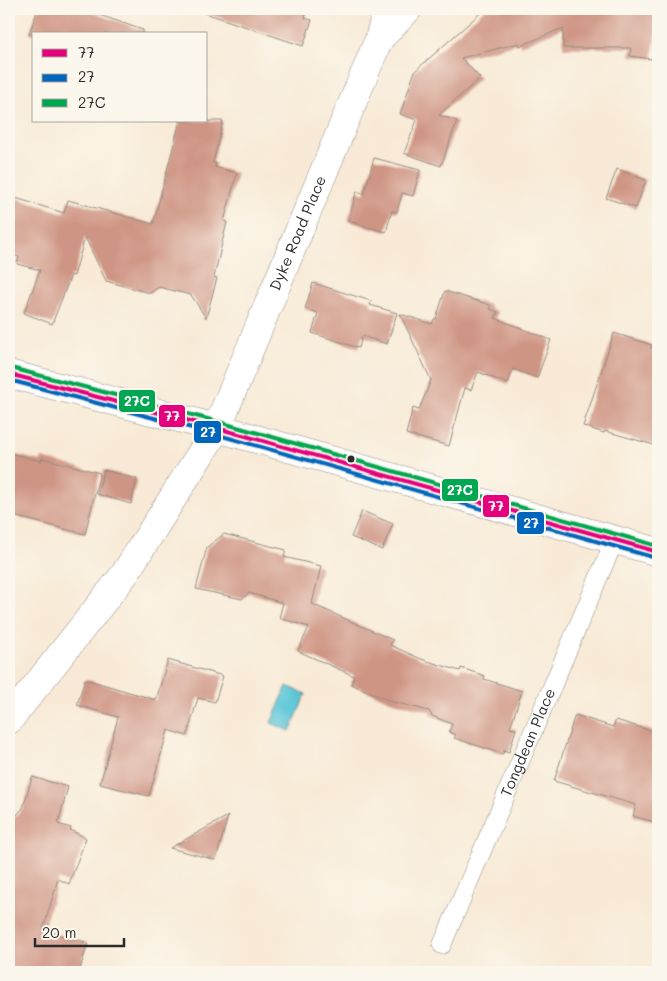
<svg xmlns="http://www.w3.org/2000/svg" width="667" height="981" font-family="Mali,sans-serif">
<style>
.water{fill:#5cc6d7;stroke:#447881}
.building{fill:#cf9584}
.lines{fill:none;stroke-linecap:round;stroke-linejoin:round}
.lane-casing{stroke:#928a80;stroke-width:19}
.street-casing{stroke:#928a80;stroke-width:29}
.secondary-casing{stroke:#928a80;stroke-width:29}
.lane{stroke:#fff;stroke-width:18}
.street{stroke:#fff;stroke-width:28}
.secondary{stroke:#fff;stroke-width:28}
.bus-1-casing{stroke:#fbf7ec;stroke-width:8}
.bus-2-casing{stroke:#fbf7ec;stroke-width:8}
.bus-3-casing{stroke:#fbf7ec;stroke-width:8}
.bus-1{stroke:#e5007d;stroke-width:4}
.bus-2{stroke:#0065bd;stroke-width:4}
.bus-3{stroke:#00a651;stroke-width:4}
.bus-dot{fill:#2b2b2b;stroke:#fbf7ec;stroke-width:2}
.labels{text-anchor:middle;stroke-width:4.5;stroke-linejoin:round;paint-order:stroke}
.street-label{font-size:15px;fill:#2b2b2b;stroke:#fbf7ec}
.line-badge{stroke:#fbf7ec;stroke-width:2}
.badge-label{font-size:14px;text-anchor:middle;font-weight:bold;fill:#fff}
</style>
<rect width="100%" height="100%" fill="#fbf7ec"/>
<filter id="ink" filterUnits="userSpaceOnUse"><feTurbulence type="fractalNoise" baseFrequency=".02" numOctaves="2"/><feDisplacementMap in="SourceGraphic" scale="10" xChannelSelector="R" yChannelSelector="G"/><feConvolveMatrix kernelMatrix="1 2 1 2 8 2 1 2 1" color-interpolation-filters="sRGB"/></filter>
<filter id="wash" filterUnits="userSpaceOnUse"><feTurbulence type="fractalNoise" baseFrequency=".0096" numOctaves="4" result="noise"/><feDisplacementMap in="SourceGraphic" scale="20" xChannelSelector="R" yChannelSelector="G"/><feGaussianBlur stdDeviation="1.12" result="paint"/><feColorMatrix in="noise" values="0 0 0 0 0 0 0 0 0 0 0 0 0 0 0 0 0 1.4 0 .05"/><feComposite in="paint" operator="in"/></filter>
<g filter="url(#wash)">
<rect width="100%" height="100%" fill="#f8ead6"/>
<path class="water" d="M287,686L306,694L290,731L271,723Z"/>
<g id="blocks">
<g class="building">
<path d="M38,9H82L143,30V34H29Z"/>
<path d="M206,9H308L305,18L312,20L303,46L205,13Z"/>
<path d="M485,9H658V33H656L652,59L630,56L631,48H563V28L520,46L519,43L461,58L480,78L439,115L457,121L441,166L404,153L417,120L400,114L415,71Z"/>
<path d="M180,121H223L213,163H216L215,167L237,173L224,221L227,222L214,277L217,278L206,318L191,295L159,287L150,293L106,281L85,237L74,276L71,275L52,324L24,313L40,270L17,264L19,257L9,254V196L64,213L68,200L153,224Z"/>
<path d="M374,158L420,170L413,196L402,193L397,212L392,211L386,232L348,221L357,191L364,194Z"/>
<path d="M617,169L646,180L636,208L606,198Z"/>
<path d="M313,283L371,301L370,305L397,313L387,344L362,336L359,348L312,333L318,313L305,309Z"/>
<path d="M445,291L490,305V309L498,312L495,318L551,340L537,378L513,369L508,384L478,372L471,390L465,388L449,446L406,434L413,408L419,410L431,380L400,314L432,324L434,319H436Z"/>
<path d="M614,333L652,345L651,348L658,350V446L605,431L604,433L583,426Z"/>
<path d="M9,453L41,461L42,458L100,473L85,534L9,515Z"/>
<path d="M104,470L137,479L131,504L97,494Z"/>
<path d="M362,511L393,524L382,550L351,537Z"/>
<path d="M224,534L286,550L284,557L321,566L312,604L393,640L390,645L421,659L460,671L461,668L485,676L484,679L522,691L510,728L516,729L509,752L504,750L503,754L454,738L456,735L449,732L452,724L432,716L429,711L390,701L351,684L354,676L298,651L309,627L279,618L283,603L249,593L242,599L196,589L207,547Z"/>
<path d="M168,660L223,676L215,702L198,698L187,736L168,730L149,796L100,784L118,717L77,705L85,679L156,700Z"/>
<path d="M575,715L613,727L616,720L658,733V823L633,816L636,805L554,781Z"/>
<path d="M32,777L68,787L58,824L71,828L70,830L86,838L69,884L58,879L43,930L88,943L79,972H9V824L23,808Z"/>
<path d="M228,816L216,860L170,848Z"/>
</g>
</g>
</g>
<g filter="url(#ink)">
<use href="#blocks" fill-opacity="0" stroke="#928a80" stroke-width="1"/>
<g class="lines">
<defs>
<g id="lane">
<path id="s1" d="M442,945L615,539"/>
</g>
<g id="street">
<path d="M387,9L379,39L408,9"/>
<path id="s2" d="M9,720L124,575L217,428L379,39"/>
</g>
<path id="secondary" d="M9,374L217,428L658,552"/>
</defs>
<use href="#lane" class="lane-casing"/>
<use href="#street" class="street-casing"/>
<use href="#secondary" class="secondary-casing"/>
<use href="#lane" class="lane"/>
<use href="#street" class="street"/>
<use href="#secondary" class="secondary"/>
<defs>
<path id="bus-1" d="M9,374L217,428L658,552"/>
<path id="bus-2" d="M9,380L215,434L656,558"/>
<path id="bus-3" d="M11,368L219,422L658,546"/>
</defs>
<use href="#bus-1" class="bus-1-casing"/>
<use href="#bus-2" class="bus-2-casing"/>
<use href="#bus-3" class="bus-3-casing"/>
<use href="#bus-1" class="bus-1"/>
<use href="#bus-2" class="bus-2"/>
<use href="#bus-3" class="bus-3"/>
</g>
</g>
<circle class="bus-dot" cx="351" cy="459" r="4.5"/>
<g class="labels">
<g class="street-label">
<text dy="5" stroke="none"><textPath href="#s2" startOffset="570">Dyke Road Place</textPath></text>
<text dy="5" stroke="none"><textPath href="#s1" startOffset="220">Tongdean Place</textPath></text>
</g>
</g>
<g class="line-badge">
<rect x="118" y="389" width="38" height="24" rx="5" fill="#00a651"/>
<rect x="158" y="404" width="28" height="24" rx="5" fill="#e5007d"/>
<rect x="193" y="420" width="29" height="24" rx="5" fill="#0065bd"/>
<rect x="441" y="478" width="38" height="24" rx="5" fill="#00a651"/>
<rect x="482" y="494" width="28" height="24" rx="5" fill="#e5007d"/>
<rect x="516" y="511" width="29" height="24" rx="5" fill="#0065bd"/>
</g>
<g class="badge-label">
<text x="137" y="406">27C</text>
<text x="172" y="421">77</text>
<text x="208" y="437">27</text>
<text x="460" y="495">27C</text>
<text x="496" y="511">77</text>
<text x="531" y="528">27</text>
</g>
<rect width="667" height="981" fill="none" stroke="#fbf7ec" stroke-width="30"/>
<rect x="32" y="32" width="175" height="90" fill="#fbf7ec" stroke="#a8a59f"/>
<rect x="42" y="49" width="25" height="8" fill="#e5007d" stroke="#a8a59f"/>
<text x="78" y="58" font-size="15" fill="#2b2b2b">77</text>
<rect x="42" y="74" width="25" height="8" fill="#0065bd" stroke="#a8a59f"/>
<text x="78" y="82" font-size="15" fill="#2b2b2b">27</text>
<rect x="42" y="99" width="25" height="8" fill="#00a651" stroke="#a8a59f"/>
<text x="78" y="108" font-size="15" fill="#2b2b2b">27C</text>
<path d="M35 938v8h89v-8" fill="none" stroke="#2b2b2b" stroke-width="2.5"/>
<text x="42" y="938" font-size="15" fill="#2b2b2b" stroke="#fbf7ec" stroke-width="4" paint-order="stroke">20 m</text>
</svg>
